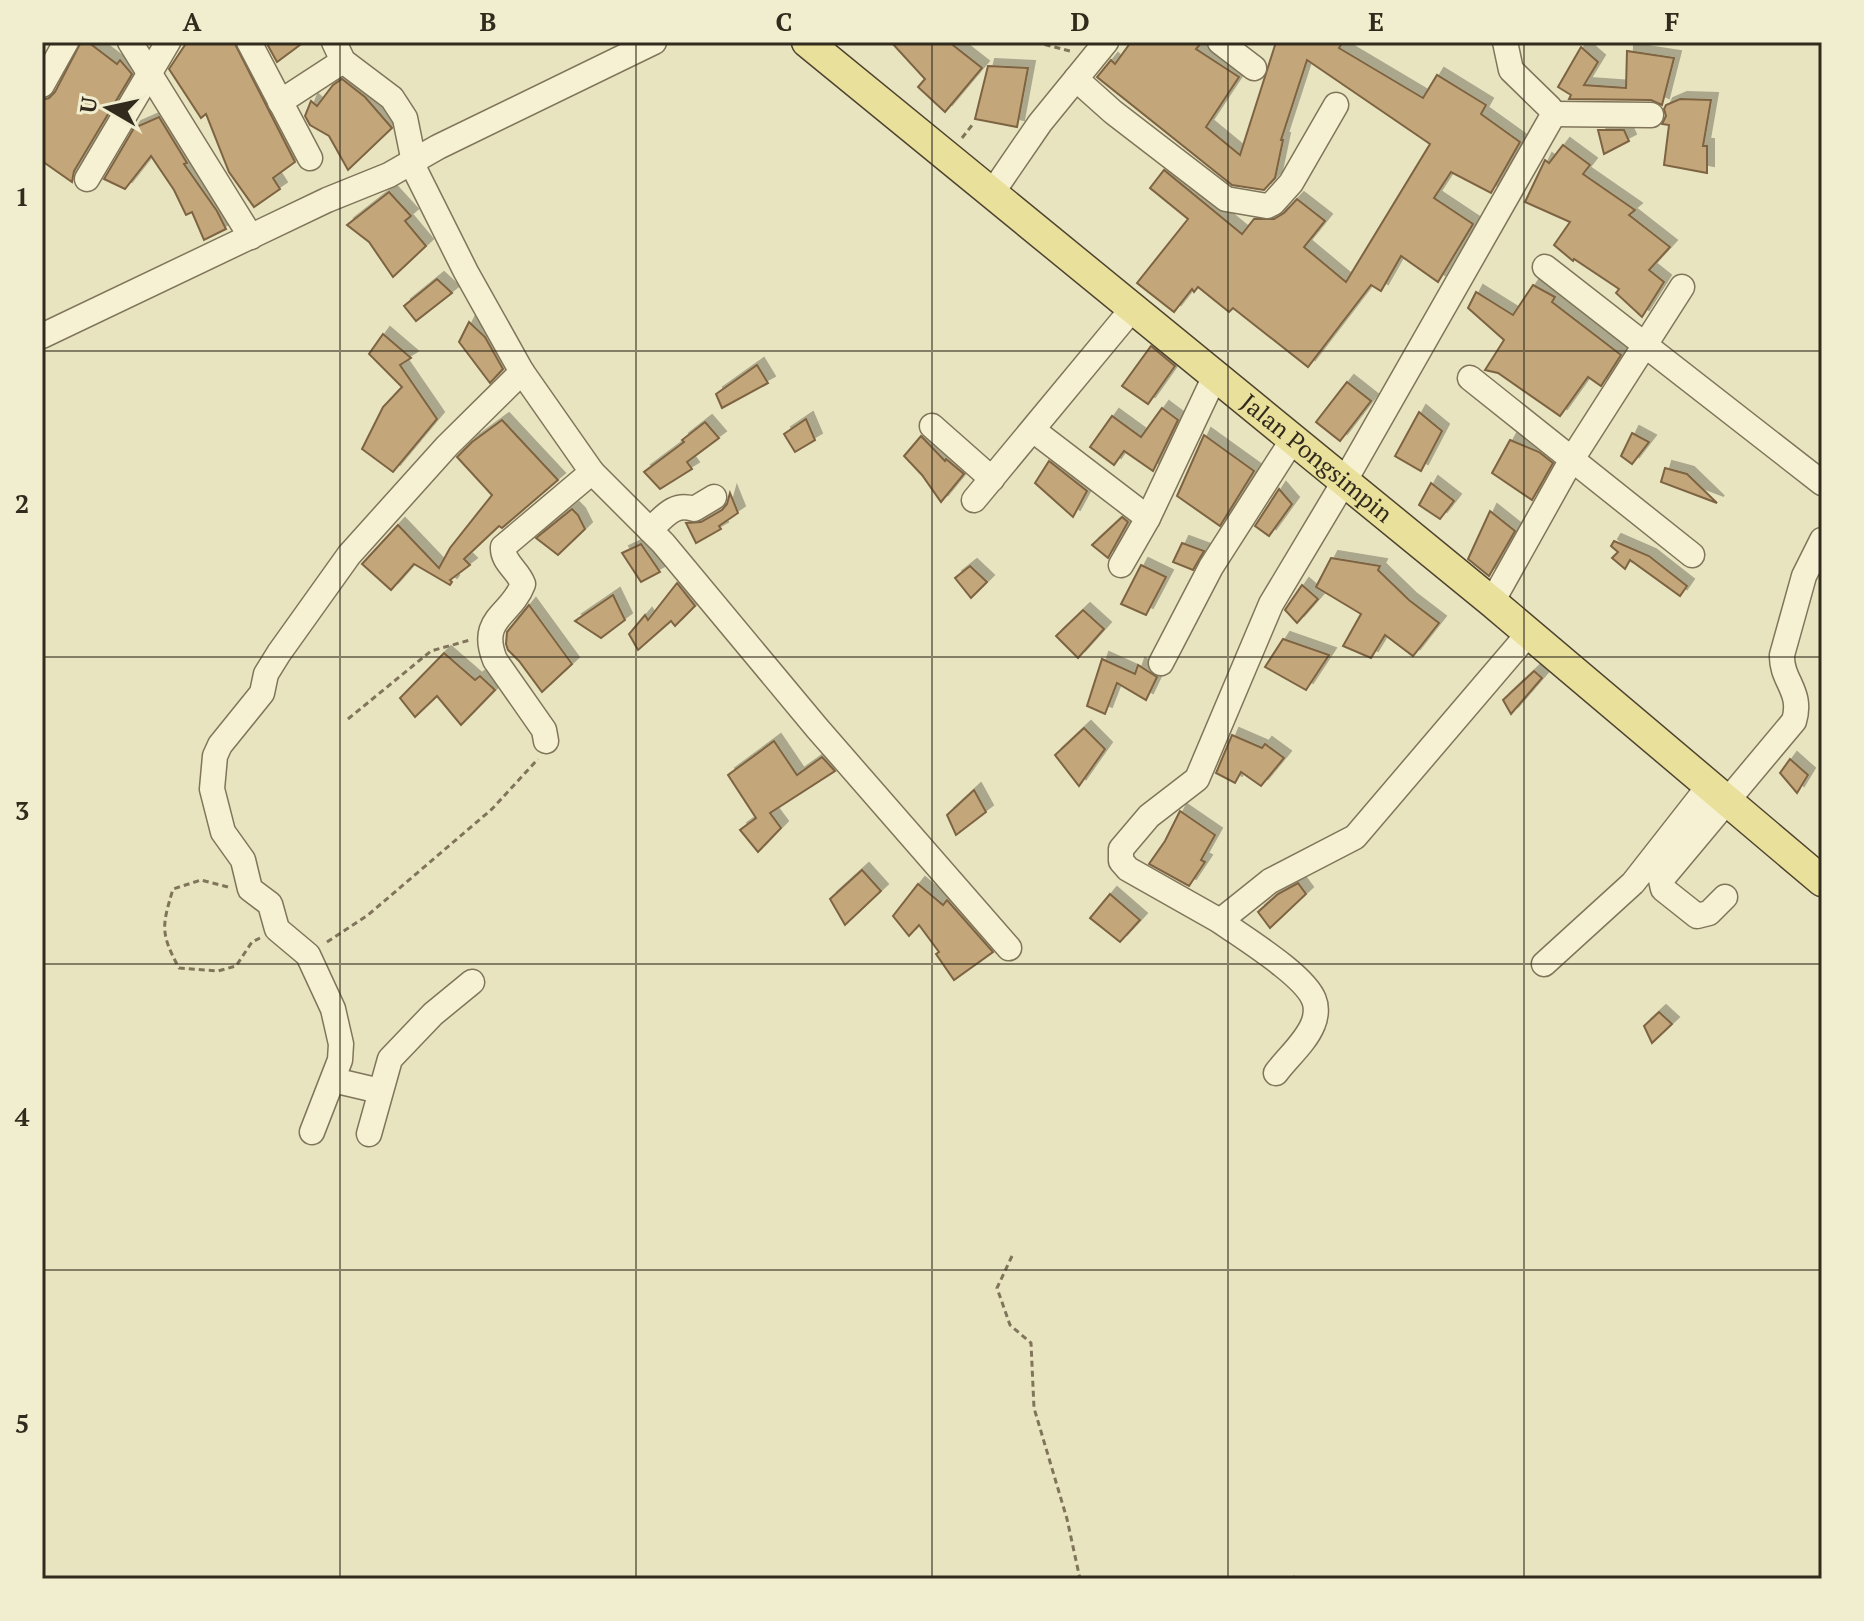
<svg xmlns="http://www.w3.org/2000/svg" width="1864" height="1621" font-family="'PT Serif',serif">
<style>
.building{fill:#c3a679;stroke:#7d6442;stroke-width:2;filter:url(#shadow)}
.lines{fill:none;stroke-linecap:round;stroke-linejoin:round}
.minor-casing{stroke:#80755a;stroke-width:27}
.major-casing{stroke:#4e432e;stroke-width:33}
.path{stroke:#80755a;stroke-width:3;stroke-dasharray:6 4;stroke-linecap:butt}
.minor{stroke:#f5f1d2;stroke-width:24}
.major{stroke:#e9e09b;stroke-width:30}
.grid{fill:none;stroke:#312a1d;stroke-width:2;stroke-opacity:0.55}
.labels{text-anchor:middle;stroke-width:6;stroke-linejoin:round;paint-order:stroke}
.street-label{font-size:24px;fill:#312a1d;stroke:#f1eecf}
.neatline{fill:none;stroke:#312a1d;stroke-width:3}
.grid-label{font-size:26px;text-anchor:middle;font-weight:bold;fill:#312a1d}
</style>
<defs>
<filter id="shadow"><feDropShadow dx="7" dy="-7" stdDeviation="0" flood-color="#0004"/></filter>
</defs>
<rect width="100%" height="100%" fill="#e9e4c0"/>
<g class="building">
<path d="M81,42H88L117,64L120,60L132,74L74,171L72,182L42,161V100L49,98L55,92Z"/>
<path d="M187,42H234L295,162L273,178L280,189L254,207L229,172L206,114L201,118L169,69Z"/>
<path d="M266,42H304L277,62Z"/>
<path d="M891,42H949L982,68L945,112L918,87L925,79Z"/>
<path d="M1131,42H1202L1196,49L1239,77L1206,127L1240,155L1276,42H1343L1339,48L1423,98L1437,75L1486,105L1481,114L1520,142L1491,193L1451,172L1434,198L1473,224L1438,282L1401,256L1381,291L1371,285L1308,367L1233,308L1229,312L1198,287L1194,292L1192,289L1174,312L1137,283L1188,219L1150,188L1164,170L1242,234L1254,219H1274L1284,213L1297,199L1325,221L1304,247L1346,282L1430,144L1307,60L1281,140H1283L1275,178L1264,190L1232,185L1097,77L1111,60L1115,64Z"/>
<path d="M1581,47L1598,62L1584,85L1626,88L1627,51L1674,58L1662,105L1651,100L1569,99L1571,95L1558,87Z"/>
<path d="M988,66L1028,68L1017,127L975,119Z"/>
<path d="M342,79L365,97L392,128L348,170L329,136L310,125L305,116L311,101L317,106L333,85Z"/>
<path d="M1680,99L1711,100L1703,146H1707V173L1664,165L1669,125L1662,124L1666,116L1664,109L1666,105Z"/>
<path d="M159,117L187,163L184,164L217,211L226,229L204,240L192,212L186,215L174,190L151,156L125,189L104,179L134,128Z"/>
<path d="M1598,130H1624L1629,141L1604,154Z"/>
<path d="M1563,145L1590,165L1583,174L1635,210L1629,215L1670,247L1649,270L1664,282L1642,317L1616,293L1619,289L1574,259L1573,261L1554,245L1570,222L1525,202L1545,160L1549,163Z"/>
<path d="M389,192L411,216L405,221L426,246L393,277L369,242L347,225Z"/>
<path d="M437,279L452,293L416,321L404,306Z"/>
<path d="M1533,285L1555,297L1552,302L1621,355L1601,386L1588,377L1560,416L1498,373L1485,370L1504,340L1468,308L1476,292L1513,315Z"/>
<path d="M469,322L485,337L503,369L490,383L459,342Z"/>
<path d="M383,334L411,358L400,365L437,419L393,472L362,449L383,407L402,387L369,354Z"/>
<path d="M1151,346L1175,366L1148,404L1122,386Z"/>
<path d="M757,365L768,383L722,408L716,394Z"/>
<path d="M1347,382L1371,401L1340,441L1316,422Z"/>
<path d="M1162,408L1178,420L1153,471L1124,451L1114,465L1090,447L1112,416L1141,437Z"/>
<path d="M1419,412L1442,431L1421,471L1395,456Z"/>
<path d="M806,419L815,440L795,452L784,434Z"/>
<path d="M502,420L558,480L502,528L499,526L464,559L470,565L450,580L452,582L450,585L414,564L391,590L362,564L398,525L439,568L450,548L492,495L457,457L472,442Z"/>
<path d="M705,422L719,438L687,462L692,469L660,489L644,472L684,442L682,440Z"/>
<path d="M1632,433L1649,442L1632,464L1621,456Z"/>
<path d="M1204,435L1254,471L1220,526L1177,496Z"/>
<path d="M921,436L945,461L946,459L964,474L941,502L922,475L904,456Z"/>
<path d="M1510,440L1539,452L1553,463L1532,500L1492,473Z"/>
<path d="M1049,461L1087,491L1073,517L1035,483Z"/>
<path d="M1665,468L1687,474L1717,503L1661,482Z"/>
<path d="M1431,483L1454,501L1440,519L1419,505Z"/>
<path d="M1279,489L1292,504L1269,536L1255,526Z"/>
<path d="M730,493L738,513L719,526L721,529L696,543L686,523L701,522L722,510L727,504Z"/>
<path d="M572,509L578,515L585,529L558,555L536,538Z"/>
<path d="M1490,511L1515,531L1489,576L1468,559Z"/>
<path d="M1122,517L1128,522L1108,558L1092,545Z"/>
<path d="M1614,541L1649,556L1687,586L1680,596L1630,560L1625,569L1612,558L1618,552L1611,546Z"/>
<path d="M1182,543L1204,551L1193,570L1173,562Z"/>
<path d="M641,544L660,572L641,582L622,553Z"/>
<path d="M1331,558L1380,566L1378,570L1409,600L1439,623L1413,656L1385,635L1371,658L1343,646L1361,614L1316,587Z"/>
<path d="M1141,565L1166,577L1146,615L1121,604Z"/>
<path d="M970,566L987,582L971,598L955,578Z"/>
<path d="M677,583L695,606L675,626L671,621L638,650L629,634L645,615L648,620Z"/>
<path d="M1302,585L1318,599L1297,623L1285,610Z"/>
<path d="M613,595L625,620L601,638L575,621Z"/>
<path d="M529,605L572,664L542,692L519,661L508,650L506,644L507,632Z"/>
<path d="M1083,610L1104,629L1078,658L1056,636Z"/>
<path d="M1283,639L1329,655L1306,690L1265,667Z"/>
<path d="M444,653L475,680L480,676L495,690L461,725L437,696L415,717L400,698Z"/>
<path d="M1102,659L1135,674L1138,665L1157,677L1146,700L1117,683L1105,714L1087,706Z"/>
<path d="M1534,671L1542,678L1511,714L1503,700Z"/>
<path d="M1084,728L1105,749L1079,786L1055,755Z"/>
<path d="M1232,735L1262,748L1265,744L1284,758L1261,786L1241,772L1235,783L1216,773Z"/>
<path d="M774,741L797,775L822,757L835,771L770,813L781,828L758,852L740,830L756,818L728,775Z"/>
<path d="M1790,759L1808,775L1797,793L1780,773Z"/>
<path d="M974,790L986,812L956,835L947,815Z"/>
<path d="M1180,811L1215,835L1201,860L1205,862L1189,886L1149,864L1165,841Z"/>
<path d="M862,870L881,891L845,925L830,899Z"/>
<path d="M1298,883L1306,894L1270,928L1258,912L1278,894Z"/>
<path d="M918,884L943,905L947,900L993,952L954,980L936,954L939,952L919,925L909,936L893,916Z"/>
<path d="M1110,894L1140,920L1120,942L1090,918Z"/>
<path d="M1659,1012L1672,1024L1652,1043L1644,1026Z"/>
</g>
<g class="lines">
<defs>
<g id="minor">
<path d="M130,42L251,237"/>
<path d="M249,42L310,158"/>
<path d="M334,42L343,61L392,98L405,118L416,172L466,272L522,372L592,472L663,543L817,728L1009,948"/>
<path d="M1220,42L1254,68"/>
<path d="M1505,42L1511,70L1550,108L1552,117L1344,482L1271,604L1197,779L1149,816L1121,849V861L1128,869L1220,921L1270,881L1355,837L1529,633"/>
<path d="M1076,79L1113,112L1226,199L1267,206L1273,203L1291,183L1336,105"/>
<path d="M42,85L66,42"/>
<path d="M280,102L343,61"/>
<path d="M1553,114L1651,115"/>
<path d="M87,179L168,42"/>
<path d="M992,193L1040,123L1106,42"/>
<path d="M1545,267L1822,483"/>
<path d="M42,336L327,200L389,175L438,147L654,42"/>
<path d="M1470,378L1692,555"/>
<path d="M932,426L992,479"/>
<path d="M1033,430L1148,518L1121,565"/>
<path d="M974,500L1133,308"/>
<path d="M1148,518L1215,376"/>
<path d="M650,530C664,517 674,502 694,509L714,497"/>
<path d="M1492,602L1572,459L1682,287"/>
<path d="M1161,663L1211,567L1293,439"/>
<path d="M546,741L544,730L495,660C478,618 511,616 523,584C518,570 502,562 503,547L592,472"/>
<path d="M1725,897L1709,913L1697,916L1663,889L1661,880L1794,721C1803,691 1781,681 1782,655L1804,576L1822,540"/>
<path d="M1220,921C1242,937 1305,975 1314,1000C1317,1007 1316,1017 1313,1024C1306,1042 1287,1058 1276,1073"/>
<path d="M1544,964L1633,883L1709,786"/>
<path d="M333,1080L380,1091"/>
<path d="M312,1132L340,1060L341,1044L333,1009L308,955L277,929L270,904L250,889L243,860L223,832L212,789L215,756L220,745L262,693L266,674L279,653L349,555L447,446L522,372"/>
<path d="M369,1134L390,1059L433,1014L472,982"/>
</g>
<g id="major">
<path id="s1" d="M807,42L1492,602L1822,881"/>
</g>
</defs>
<use href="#minor" class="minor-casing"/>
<use href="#major" class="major-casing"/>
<g class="path">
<path d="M1035,42L1070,51"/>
<path d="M962,138L973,124"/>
<path d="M348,719L431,651L470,640"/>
<path d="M228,887L201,880L173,889C162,926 160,933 179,968L218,971L236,966L252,942L260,938"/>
<path d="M327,942L368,915L492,809L538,759"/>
<path d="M1012,1256L997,1288L1010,1325L1031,1343L1034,1408L1067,1519L1080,1579"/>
<path d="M1293,1576L1295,1579"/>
</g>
<use href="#minor" class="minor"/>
<use href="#major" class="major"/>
</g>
<path class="grid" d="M340,42V1579M636,42V1579M932,42V1579M1228,42V1579M1524,42V1579M42,351H1822M42,657H1822M42,964H1822M42,1270H1822"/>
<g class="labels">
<g class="street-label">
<text dy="8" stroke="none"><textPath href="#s1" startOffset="658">Jalan Pongsimpin</textPath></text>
</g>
</g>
<rect width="1864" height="1621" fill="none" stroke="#f1eecf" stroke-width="88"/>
<g transform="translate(108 108) rotate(279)" stroke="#f1eecf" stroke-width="6" paint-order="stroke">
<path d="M0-6L14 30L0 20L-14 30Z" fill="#312a1d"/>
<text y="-12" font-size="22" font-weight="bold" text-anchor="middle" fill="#312a1d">U</text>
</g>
<rect x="44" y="44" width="1776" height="1533" class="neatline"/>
<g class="grid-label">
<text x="192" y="31">A</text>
<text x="488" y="31">B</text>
<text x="784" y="31">C</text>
<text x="1080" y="31">D</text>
<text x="1376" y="31">E</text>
<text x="1672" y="31">F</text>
<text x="22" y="206">1</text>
<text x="22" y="513">2</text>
<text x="22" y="820">3</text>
<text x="22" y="1126">4</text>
<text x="22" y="1433">5</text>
</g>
</svg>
